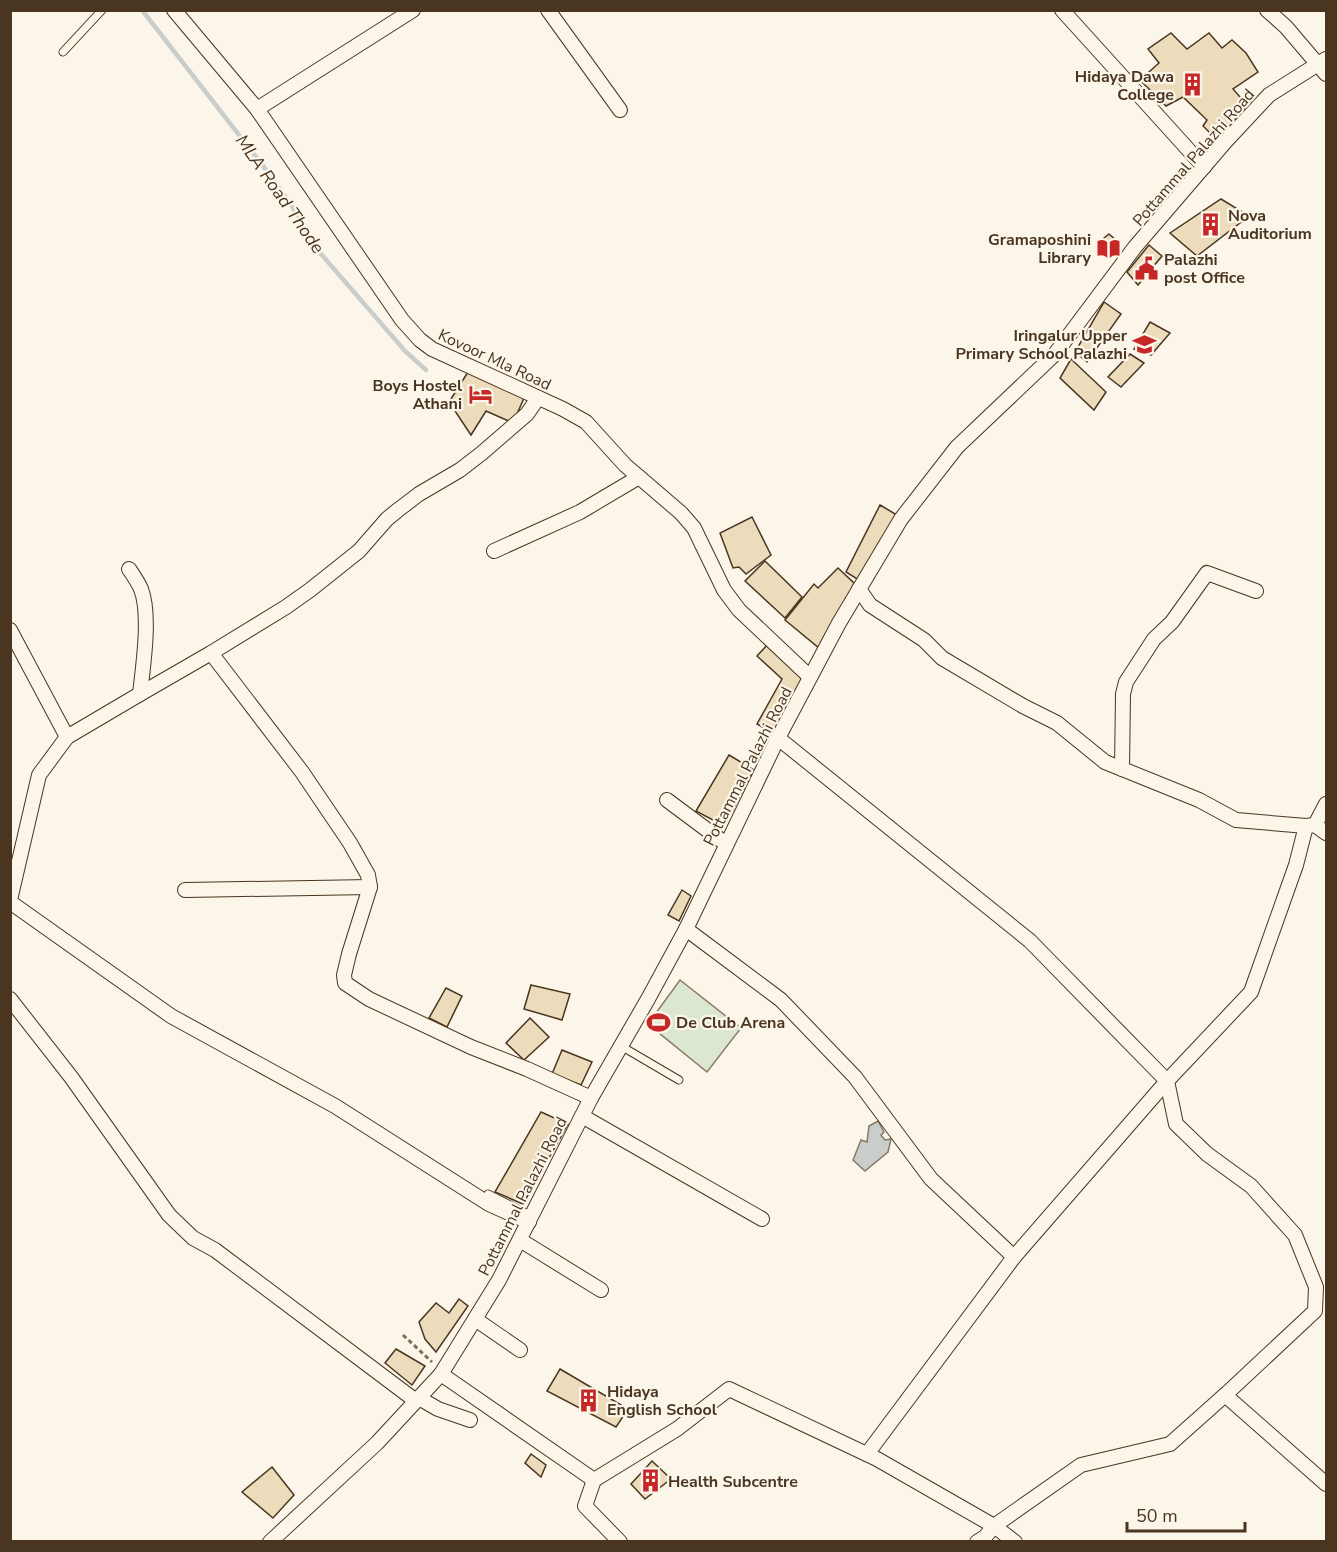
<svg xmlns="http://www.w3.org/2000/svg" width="1337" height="1552" font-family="'Nunito Sans',sans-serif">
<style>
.green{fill:#dce7d0;stroke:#887966;stroke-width:1.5}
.water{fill:#c9cecd;stroke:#887966;stroke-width:1.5}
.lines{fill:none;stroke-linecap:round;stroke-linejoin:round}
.stream{stroke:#c9cecd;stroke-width:4.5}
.building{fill:#ecdcbc;stroke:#4a3520;stroke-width:1.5}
.lane-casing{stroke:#4a3520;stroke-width:9}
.street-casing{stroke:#4a3520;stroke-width:16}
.path{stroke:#7f6f5c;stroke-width:3;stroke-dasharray:4.5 3;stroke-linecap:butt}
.lane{stroke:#fbf6e9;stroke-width:7}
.street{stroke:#fbf6e9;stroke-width:14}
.labels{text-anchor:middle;stroke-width:4.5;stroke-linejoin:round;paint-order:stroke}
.poi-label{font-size:16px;font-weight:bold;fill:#4a3520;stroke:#fbf6e9;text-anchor:start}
.street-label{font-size:16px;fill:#4a3520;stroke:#fbf6e9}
.water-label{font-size:18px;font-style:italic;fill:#4a3520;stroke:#fbf6e9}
</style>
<rect width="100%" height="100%" fill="#fbf6e9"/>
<path class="green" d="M680,980L741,1028L707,1072L648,1024Z"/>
<path class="water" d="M878,1121L884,1132L881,1135L885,1140L891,1139L888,1152L865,1171L853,1160L861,1140L867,1142L869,1126Z"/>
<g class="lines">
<path class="stream" d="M142,10L270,175L293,208L315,247L405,351L426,370"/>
</g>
<g class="building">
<path d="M1171,33L1187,49L1209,33L1222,48L1232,40L1246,53L1258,72L1233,89L1247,105L1218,141L1203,126L1207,120L1183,97L1166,106L1140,80L1159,63L1148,49Z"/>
<path d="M1221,199L1249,216L1197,256L1170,233Z"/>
<path d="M1109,234L1118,242L1111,254L1098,243Z"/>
<path d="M1149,245L1162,256L1138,285L1127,272Z"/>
<path d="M1104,302L1121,314L1087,362L1075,352Z"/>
<path d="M1150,322L1170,333L1151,355L1134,349Z"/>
<path d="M1130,354L1144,363L1121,387L1108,377Z"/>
<path d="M1071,359L1106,392L1094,410L1060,378Z"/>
<path d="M468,372L524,398L513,423L486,411L471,435L449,402Z"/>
<path d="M880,505L897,515L862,582L846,572Z"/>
<path d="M752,517L771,555L746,574L739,567L733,568L720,533Z"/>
<path d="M765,561L802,597L785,618L745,581Z"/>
<path d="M838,568L855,584L819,648L785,620L814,584L818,588Z"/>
<path d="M769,643L807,678L775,734L757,724L782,679L757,656Z"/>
<path d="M729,755L754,770L724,826L696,811Z"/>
<path d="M682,890L691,896L679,921L668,915Z"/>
<path d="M531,985L570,994L562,1020L524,1009Z"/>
<path d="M446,988L462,996L447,1027L429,1018Z"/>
<path d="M530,1018L549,1037L524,1060L506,1043Z"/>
<path d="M562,1050L592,1062L581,1085L552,1074Z"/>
<path d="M541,1112L568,1124L523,1204L495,1192Z"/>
<path d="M459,1299L468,1306L436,1352L425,1339L419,1322L436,1303L449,1313Z"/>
<path d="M396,1349L425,1366L412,1385L385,1363Z"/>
<path d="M560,1369L628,1409L616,1427L547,1391Z"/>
<path d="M531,1454L546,1465L541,1477L525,1463Z"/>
<path d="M652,1461L671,1479L645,1499L631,1484Z"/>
<path d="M272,1467L294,1495L273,1518L242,1492Z"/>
</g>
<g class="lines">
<defs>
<g id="lane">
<path d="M63,52L102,10"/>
<path d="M621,1046L679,1080"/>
<path d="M488,1194L532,1216"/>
</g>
<g id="street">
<path d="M174,10L257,109L402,320L420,340L432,349L563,409L586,422L625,465L681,513L694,528L724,590L739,610L810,677"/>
<path d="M548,10L620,110"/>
<path d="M1062,10L1204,167"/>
<path d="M1267,10L1286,27L1326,74"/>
<path d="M257,109L413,10"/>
<path d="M494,551L580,512L639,477"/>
<path d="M129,569C133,575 138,582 141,589C151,615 143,666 140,694L211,653L286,607L310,590L359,551L387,519L398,510L419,494L460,470L482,453L527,414L538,398"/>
<path d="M859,589L870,605L924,640L942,658L1023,706L1057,723L1105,762L1199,800L1236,820L1306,826L1315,825L1326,833"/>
<path d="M10,630L67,737L140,694"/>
<path d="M211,653L302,772L350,843L368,875L370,887L349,954L344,975L345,983L369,999L471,1047L527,1069L591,1098"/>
<path d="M778,738L1030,941L1167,1081L1251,992L1296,865L1306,826"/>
<path d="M1122,769L1123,694L1126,682L1154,639L1172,622L1207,573L1256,591"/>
<path d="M667,800L726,844"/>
<path d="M1315,825L1326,804"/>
<path d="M185,890L370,887"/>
<path d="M10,900L39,775L67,737"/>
<path d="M10,902L171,1016L335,1106L489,1204L529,1222"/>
<path d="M686,929L781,1000L855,1077L931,1179L1014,1257L867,1454"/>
<path d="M10,999L71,1077L169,1215L193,1238L215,1250L416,1401"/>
<path d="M582,1116L762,1219"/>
<path d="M520,1240L601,1290"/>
<path d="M1014,1257L1167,1081L1176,1124L1207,1154L1251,1186L1295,1235L1316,1287L1315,1311L1225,1395"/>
<path d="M475,1319L520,1350"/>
<path d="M441,1374L594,1480L677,1429L729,1389L877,1459L994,1526L1081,1465L1170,1444L1225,1395L1326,1484"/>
<path d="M419,1398L438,1409L470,1420"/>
<path d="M594,1480L585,1506L620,1542"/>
<path d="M270,1542L377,1443L441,1374L499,1280L591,1098L648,999L686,929L778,738L839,623L901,519L957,447L1055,354L1135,247L1226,141L1269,95L1326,59"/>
<path d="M977,1542L985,1537L994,1526L1015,1542"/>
</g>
</defs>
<use href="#lane" class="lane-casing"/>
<use href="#street" class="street-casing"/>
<path class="path" d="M403,1335L432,1362"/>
<use href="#lane" class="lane"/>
<use href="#street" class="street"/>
</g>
<defs>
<symbol id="building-bare" viewBox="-9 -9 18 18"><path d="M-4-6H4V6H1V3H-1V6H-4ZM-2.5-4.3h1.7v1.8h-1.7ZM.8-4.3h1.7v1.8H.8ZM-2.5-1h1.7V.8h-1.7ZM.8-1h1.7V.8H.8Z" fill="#c62828" stroke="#fbf6e9" stroke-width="2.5" paint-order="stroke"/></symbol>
<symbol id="library-bare" viewBox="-9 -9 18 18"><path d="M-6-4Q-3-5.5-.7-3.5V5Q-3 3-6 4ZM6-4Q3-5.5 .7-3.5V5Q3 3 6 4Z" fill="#c62828" stroke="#fbf6e9" stroke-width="2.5" paint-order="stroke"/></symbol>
<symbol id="civic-bare" viewBox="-9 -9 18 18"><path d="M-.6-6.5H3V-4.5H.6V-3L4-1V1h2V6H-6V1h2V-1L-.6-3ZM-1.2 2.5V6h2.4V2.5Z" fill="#c62828" stroke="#fbf6e9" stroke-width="2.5" paint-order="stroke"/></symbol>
<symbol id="school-bare" viewBox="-9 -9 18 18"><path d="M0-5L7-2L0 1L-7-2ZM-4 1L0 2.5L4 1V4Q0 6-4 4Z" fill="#c62828" stroke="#fbf6e9" stroke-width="2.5" paint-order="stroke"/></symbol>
<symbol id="hotel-bare" viewBox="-9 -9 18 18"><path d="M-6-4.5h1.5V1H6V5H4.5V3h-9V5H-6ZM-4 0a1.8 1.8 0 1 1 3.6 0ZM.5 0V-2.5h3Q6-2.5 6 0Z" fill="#c62828" stroke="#fbf6e9" stroke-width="2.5" paint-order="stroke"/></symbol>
<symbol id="stadium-bare" viewBox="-9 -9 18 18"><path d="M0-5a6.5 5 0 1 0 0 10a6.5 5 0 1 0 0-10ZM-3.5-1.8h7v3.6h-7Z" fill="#c62828" stroke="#fbf6e9" stroke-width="2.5" paint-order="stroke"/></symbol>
</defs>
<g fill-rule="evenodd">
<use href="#building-bare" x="1176" y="68" width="33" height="33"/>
<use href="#building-bare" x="1194" y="208" width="33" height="33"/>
<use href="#library-bare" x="1092" y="232" width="33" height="33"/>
<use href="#civic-bare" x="1130" y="252" width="33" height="33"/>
<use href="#school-bare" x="1128" y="328" width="33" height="33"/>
<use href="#hotel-bare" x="464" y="378" width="33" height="33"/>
<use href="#stadium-bare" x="642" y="1006" width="33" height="33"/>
<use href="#building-bare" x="572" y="1384" width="33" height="33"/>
<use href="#building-bare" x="634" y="1464" width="33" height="33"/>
</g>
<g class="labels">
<g class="poi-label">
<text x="1174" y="82" text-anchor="end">Hidaya Dawa<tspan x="1174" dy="18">College</tspan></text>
<text x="1228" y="221">Nova<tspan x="1228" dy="18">Auditorium</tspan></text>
<text x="1091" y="245" text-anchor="end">Gramaposhini<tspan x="1091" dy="18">Library</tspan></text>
<text x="1164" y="265">Palazhi<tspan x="1164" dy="18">post Office</tspan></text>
<text x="1127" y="341" text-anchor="end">Iringalur Upper<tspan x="1127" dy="18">Primary School Palazhi</tspan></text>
<text x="462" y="391" text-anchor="end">Boys Hostel<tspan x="462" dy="18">Athani</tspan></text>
<text x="676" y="1028">De Club Arena</text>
<text x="607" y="1397">Hidaya<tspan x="607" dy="18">English School</tspan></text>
<text x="668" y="1487">Health Subcentre</text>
</g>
<g class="street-label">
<text transform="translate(1193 157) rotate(-49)" y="6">Pottammal Palazhi Road</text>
<text transform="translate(495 359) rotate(25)" y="6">Kovoor Mla Road</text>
<text transform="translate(747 766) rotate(-63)" y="6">Pottammal Palazhi Road</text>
<text transform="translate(522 1196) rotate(-63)" y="6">Pottammal Palazhi Road</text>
</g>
<g class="water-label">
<text transform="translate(280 194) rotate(55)" y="6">MLA Road Thode</text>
</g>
</g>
<rect width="1337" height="1552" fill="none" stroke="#4a3520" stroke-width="24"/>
<path d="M1127 1522v9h118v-9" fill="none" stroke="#4a3520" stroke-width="3"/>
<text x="1136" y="1522" font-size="18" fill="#4a3520" stroke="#fbf6e9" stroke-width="4.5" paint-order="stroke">50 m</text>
</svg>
